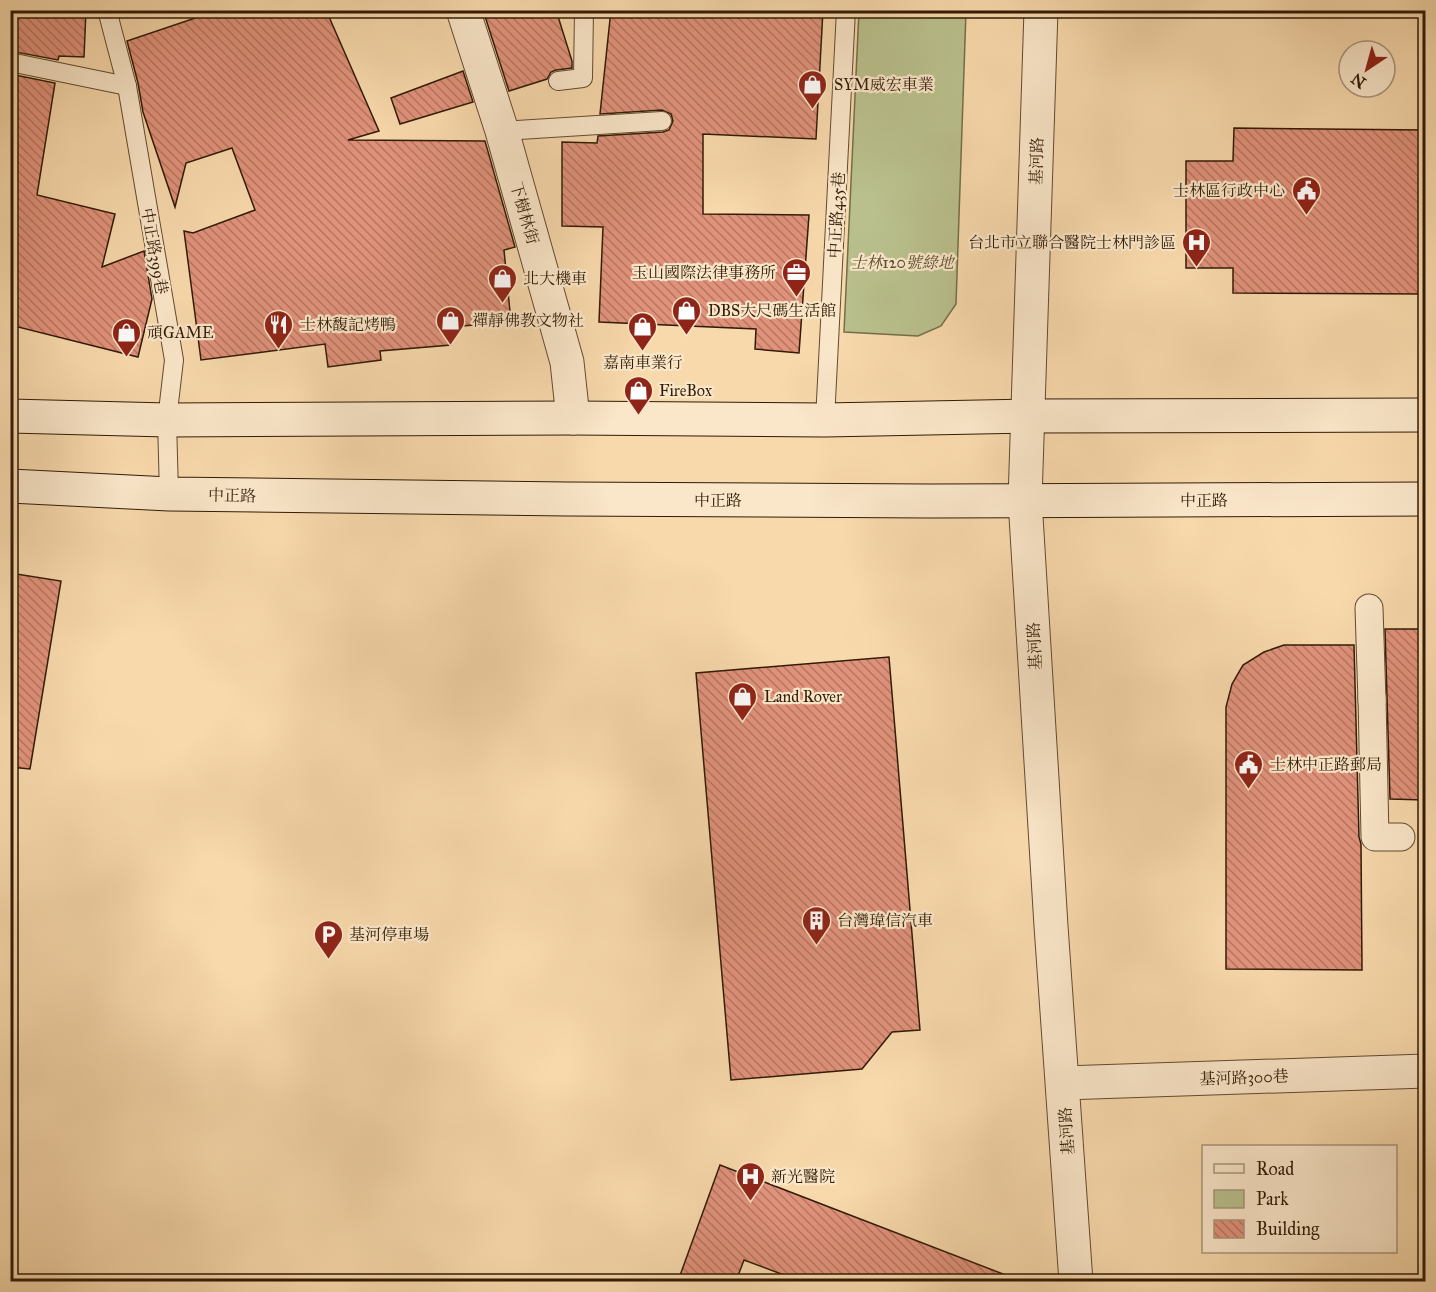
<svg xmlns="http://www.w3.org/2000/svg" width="1436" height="1292" font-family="'IM FELL Great Primer','Noto Serif TC',serif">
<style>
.green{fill:#b9c08d;stroke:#746e4a;stroke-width:1.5}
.building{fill:url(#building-back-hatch);stroke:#301b06;stroke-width:1.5}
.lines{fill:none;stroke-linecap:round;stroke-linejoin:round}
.service-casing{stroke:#624a30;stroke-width:20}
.pedestrian-casing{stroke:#624a30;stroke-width:29}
.minor-casing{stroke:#624a30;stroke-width:35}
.tertiary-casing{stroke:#624a30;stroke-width:35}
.secondary-casing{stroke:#301b06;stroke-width:35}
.service{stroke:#fae6c9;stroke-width:18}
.pedestrian{stroke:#fae6c9;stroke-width:27}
.minor{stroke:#fae6c9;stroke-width:33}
.tertiary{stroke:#fae6c9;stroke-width:33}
.secondary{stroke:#fae6c9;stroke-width:33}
.labels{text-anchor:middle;stroke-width:4.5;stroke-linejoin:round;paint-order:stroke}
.poi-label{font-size:16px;fill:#301b06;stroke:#fae6c9;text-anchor:start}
.street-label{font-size:16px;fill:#301b06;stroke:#fae6c9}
.park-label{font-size:16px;font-style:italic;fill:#594d2e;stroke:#fae6c9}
</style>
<defs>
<pattern id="building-back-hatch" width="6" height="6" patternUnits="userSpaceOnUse" patternTransform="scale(1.5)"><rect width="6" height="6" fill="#e1927b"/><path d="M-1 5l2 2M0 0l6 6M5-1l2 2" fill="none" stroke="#b77663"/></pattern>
</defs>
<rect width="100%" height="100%" fill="#f8d9ac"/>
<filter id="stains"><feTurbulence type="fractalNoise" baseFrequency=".00333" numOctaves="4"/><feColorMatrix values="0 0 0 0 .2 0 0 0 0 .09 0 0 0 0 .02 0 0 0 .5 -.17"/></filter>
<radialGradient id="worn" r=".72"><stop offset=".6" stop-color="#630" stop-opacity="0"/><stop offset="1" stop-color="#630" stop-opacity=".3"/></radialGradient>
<path class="green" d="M859,11H966L956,304L941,326L918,336L844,332Z"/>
<g class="building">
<path d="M10,10H86L84,57L59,56L58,60L10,51Z"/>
<path d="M219,10H326L379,131L348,140L485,141L515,247L504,250L511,322L450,327L451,345L380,351L381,360L328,367L325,344L201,360L184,231L193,233L255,210L232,148L186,163L175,207L143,112L138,83L127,41Z"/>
<path d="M483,10H556L572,61V68L556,70L551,72L547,79L509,91Z"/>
<path d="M611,10H823L816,139L703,134V214L809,215L799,353L755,349L756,329L599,322L603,227L562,226V142L597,143L598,136L663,132L669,130L673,121L671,114L662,110L600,114Z"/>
<path d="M463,71L473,102L400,124L391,98Z"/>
<path d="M10,74L55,83L37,195L115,214L102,267L144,251L152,299L138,357L10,325Z"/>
<path d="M1234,128L1425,130V294L1233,293V268H1186V161H1233Z"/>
<path d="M10,573L61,581L30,769L10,767Z"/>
<path d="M1385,629H1425V800L1390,799Z"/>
<path d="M1284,645H1354L1359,837L1361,844L1362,970L1226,969V707L1232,684L1243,665L1264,652Z"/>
<path d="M889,657L920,1030L892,1032L862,1069L731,1080L696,673Z"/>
<path d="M720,1165L1016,1279L1015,1281H800L744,1260L736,1281H678Z"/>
</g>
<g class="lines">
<defs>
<g id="service">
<path d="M107,10L127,86L174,360L167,420L169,494"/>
<path d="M10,62L127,86"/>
<path d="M558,81L583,78L584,10"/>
<path d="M502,131L662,121"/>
<path d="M825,420L846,10"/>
</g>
<g id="pedestrian">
<path d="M1369,608L1372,701"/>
<path d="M1372,697L1375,837H1401"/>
</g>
<g id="minor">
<path d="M463,10L502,131L567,362L573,418"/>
<path d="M1063,1083L1426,1071"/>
</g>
<path id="tertiary" d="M1041,10L1025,500L1051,926L1076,1282"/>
<g id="secondary">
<path d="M10,416L167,420L573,418L825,420L1027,416L1426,415"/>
<path d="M10,486L169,494L567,499L929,501L1426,499"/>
</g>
</defs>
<use href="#service" class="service-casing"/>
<use href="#pedestrian" class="pedestrian-casing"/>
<use href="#minor" class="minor-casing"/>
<use href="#tertiary" class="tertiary-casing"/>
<use href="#secondary" class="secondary-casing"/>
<use href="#service" class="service"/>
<use href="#pedestrian" class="pedestrian"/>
<use href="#minor" class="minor"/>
<use href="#tertiary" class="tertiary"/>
<use href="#secondary" class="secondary"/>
</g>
<defs>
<symbol id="shop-pin" viewBox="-11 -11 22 30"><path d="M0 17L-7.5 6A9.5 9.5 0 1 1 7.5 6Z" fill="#8f2418" stroke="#fae6c9"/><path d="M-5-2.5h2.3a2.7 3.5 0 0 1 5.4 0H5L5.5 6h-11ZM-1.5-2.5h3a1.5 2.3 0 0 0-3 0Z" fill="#fff"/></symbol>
<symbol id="civic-pin" viewBox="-11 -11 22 30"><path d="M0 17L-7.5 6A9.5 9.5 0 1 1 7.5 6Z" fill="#8f2418" stroke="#fae6c9"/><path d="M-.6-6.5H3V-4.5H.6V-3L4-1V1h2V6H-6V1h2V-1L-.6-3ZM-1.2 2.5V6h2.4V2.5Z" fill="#fff"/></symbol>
<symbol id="hospital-pin" viewBox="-11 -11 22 30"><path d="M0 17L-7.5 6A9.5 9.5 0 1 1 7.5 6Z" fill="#8f2418" stroke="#fae6c9"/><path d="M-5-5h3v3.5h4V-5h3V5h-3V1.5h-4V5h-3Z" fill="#fff"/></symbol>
<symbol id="office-pin" viewBox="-11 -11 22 30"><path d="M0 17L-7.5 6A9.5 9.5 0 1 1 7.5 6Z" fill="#8f2418" stroke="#fae6c9"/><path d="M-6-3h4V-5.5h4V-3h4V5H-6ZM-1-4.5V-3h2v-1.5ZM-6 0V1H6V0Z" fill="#fff"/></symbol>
<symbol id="restaurant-pin" viewBox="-11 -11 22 30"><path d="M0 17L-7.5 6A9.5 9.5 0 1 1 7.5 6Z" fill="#8f2418" stroke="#fae6c9"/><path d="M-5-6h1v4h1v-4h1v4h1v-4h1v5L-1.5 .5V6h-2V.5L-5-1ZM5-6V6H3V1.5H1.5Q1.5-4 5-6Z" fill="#fff"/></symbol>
<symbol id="building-pin" viewBox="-11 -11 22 30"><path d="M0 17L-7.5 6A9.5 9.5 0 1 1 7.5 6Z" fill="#8f2418" stroke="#fae6c9"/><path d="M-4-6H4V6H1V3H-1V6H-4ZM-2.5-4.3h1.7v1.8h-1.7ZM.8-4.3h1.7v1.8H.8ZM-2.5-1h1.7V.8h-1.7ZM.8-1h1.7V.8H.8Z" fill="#fff"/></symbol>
<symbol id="parking-pin" viewBox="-11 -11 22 30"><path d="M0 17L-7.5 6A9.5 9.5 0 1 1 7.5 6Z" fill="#8f2418" stroke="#fae6c9"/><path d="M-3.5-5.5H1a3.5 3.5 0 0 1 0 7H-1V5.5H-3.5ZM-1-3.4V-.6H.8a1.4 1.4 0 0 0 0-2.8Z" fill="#fff"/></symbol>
</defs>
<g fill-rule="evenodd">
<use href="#shop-pin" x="796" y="68" width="33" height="45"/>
<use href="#civic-pin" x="1290" y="174" width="33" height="45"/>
<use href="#hospital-pin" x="1180" y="226" width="33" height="45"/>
<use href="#office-pin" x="780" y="256" width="33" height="45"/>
<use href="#shop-pin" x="486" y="262" width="33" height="45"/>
<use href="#shop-pin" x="670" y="294" width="33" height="45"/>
<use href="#shop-pin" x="434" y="304" width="33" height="45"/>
<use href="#restaurant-pin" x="262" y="308" width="33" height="45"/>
<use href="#shop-pin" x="626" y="310" width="33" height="45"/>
<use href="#shop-pin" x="110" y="316" width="33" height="45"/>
<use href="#shop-pin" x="622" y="374" width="33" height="45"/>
<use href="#shop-pin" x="726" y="680" width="33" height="45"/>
<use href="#civic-pin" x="1232" y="748" width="33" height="45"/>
<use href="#building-pin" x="800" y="904" width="33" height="45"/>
<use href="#parking-pin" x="312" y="918" width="33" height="45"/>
<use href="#hospital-pin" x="734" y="1160" width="33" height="45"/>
</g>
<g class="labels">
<g class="poi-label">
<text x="834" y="90">SYM威宏車業</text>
<text x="1285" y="196" text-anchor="end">士林區行政中心</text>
<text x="1176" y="248" text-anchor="end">台北市立聯合醫院士林門診區</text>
<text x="776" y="278" text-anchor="end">玉山國際法律事務所</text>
<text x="523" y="284">北大機車</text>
<text x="708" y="316">DBS大尺碼生活館</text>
<text x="472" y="326">禪靜佛教文物社</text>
<text x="300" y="330">士林馥記烤鴨</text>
<text x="147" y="338">頑GAME</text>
<text x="643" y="368" text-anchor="middle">嘉南車業行</text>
<text x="659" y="396">FireBox</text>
<text x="764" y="702">Land Rover</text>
<text x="1270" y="770">士林中正路郵局</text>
<text x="837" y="926">台灣瑋信汽車</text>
<text x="349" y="940">基河停車場</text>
<text x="771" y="1182">新光醫院</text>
</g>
<g class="street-label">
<text transform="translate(1036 161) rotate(-88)" y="6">基河路</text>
<text transform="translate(525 213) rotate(74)" y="6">下樹林街</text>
<text transform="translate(836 215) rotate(-87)" y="6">中正路435巷</text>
<text transform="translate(155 251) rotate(80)" y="6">中正路399巷</text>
<text transform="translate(232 495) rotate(1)" y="6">中正路</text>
<text x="718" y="506">中正路</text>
<text x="1204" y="506">中正路</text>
<text transform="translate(1034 646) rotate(-93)" y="6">基河路</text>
<text transform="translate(1244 1077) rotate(-2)" y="6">基河路300巷</text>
<text transform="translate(1066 1131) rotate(-94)" y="6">基河路</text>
</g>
<g class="park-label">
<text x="902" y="268">士林120號綠地</text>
</g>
</g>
<rect width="1436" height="1292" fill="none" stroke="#f8d9ac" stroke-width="36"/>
<rect x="12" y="12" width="1412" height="1268" fill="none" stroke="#301b06" stroke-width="3"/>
<rect x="18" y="18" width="1400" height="1256" fill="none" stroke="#301b06" stroke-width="1.5"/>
<rect x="1202" y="1145" width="195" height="108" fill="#fae6c9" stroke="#a9957b" stroke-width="1.5"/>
<rect x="1214" y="1164" width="30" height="9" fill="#fae6c9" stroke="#a9957b" stroke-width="1.5"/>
<text x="1256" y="1175" font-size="18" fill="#301b06">Road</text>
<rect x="1214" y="1190" width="30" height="18" fill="#b9c08d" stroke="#a9957b" stroke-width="1.5"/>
<text x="1256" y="1205" font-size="18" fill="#301b06">Park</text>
<rect x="1214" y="1220" width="30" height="18" fill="url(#building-back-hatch)" stroke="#a9957b" stroke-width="1.5"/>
<text x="1256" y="1235" font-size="18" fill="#301b06">Building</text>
<g transform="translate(1367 69) rotate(216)"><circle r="28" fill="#fae6c9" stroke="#a9957b" stroke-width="1.5"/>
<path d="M0-4.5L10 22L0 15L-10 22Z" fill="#8f2418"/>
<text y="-9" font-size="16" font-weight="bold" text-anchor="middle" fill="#301b06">N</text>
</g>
<rect width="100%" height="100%" filter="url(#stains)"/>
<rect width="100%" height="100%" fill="url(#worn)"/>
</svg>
